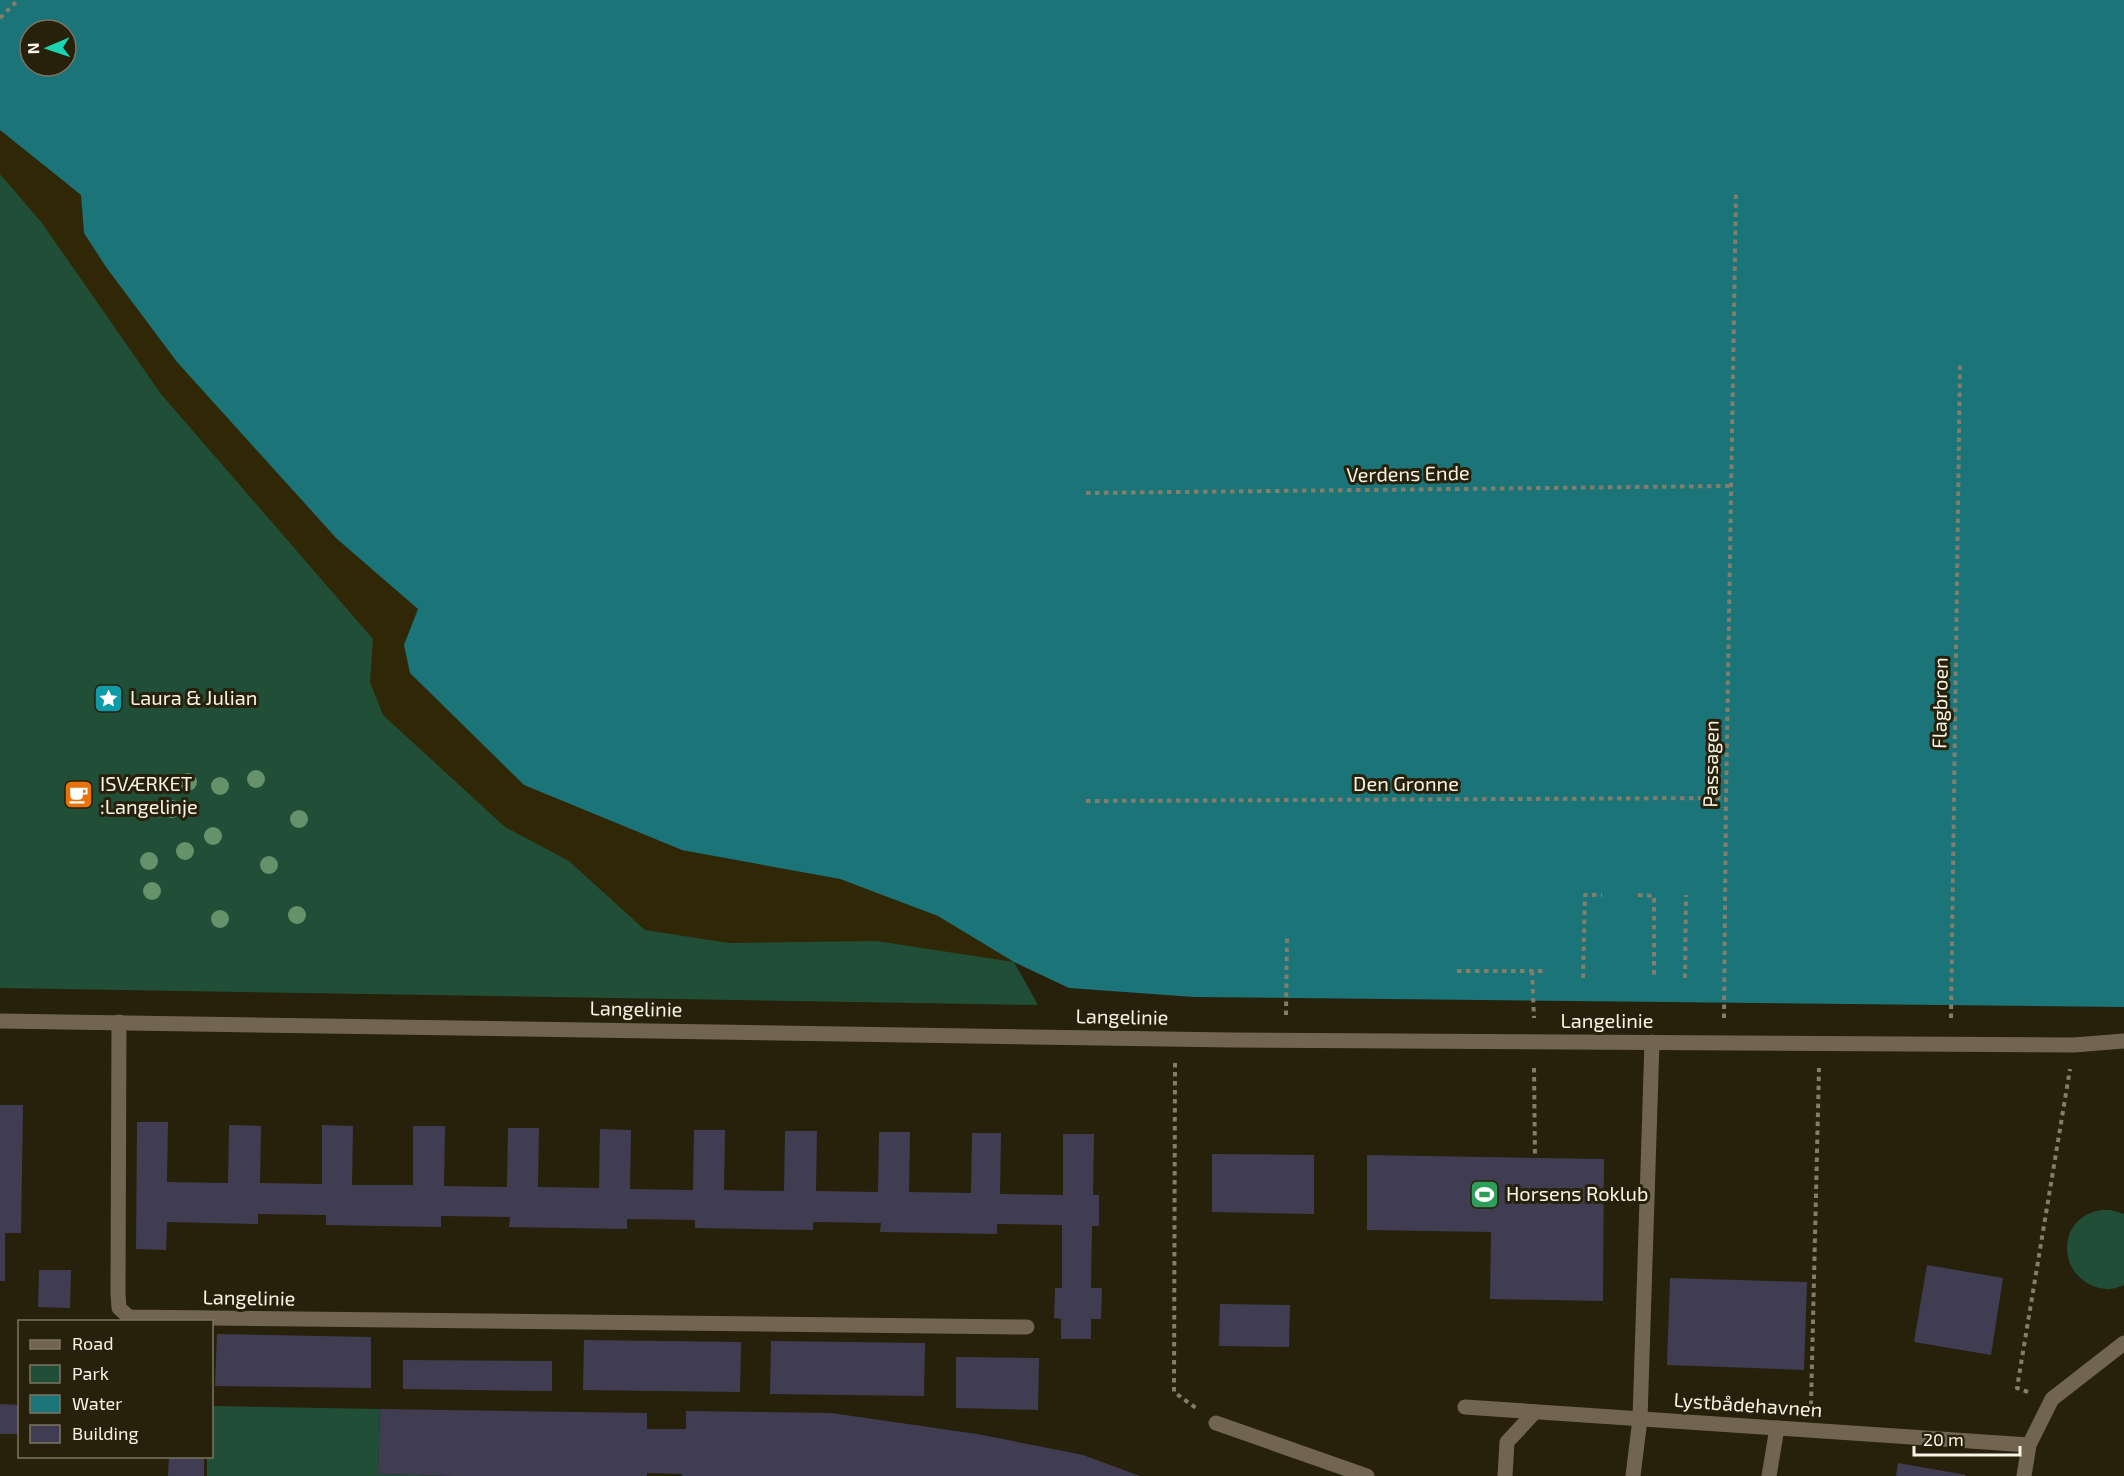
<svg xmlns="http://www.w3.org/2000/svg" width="2124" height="1476" font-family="'Exo 2',sans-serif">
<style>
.green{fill:#214e36}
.sand{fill:#2f2706}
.water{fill:#1a7478;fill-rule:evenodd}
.building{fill:#403d52}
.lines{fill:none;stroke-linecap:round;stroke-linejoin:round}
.path{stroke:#837d6b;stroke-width:4;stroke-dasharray:4.5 4.5;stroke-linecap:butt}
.lane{stroke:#726550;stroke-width:15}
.street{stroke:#726550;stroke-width:15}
.tree{fill:#65916b}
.labels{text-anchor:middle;stroke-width:6;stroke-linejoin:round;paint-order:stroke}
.street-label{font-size:20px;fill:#f8f3e6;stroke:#27200a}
.poi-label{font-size:20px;fill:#f8f3e6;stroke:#27200a;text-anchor:start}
</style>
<rect width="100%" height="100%" fill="#27200a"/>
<g class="green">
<path d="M0,130L337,539L524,785L938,916L1014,962L1038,1005L0,988Z"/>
<path d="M2111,1210L2124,1214V1285C2118,1287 2112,1290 2106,1289C2060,1285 2052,1222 2097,1211C2101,1209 2107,1210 2111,1210Z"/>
<path d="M212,1406L380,1409L378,1474L453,1476H207V1457L212,1456Z"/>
</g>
<path class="sand" d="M0,130L81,195L84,233L337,539L418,609L404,645L682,850L840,879L938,916L1014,962L876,941L729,943L645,930L569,861L505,827L383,715L370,682L373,639L161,394L42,223L0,174Z"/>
<path class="water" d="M0,0H2124V1007L1194,997L1069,988L1014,962L938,916L840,879L682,850L524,785L410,673L404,645L418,609L337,539L177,362L106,267L84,233L81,195L0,130ZM30,30H66V66H30Z"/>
<g class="building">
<path d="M0,1105H23L21,1233H5V1281H0Z"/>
<path d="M137,1122H168L167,1182L228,1183L229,1125L261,1126L260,1183L322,1184V1125L353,1126L352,1185H413V1126H445L444,1186L507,1187L508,1128H539L538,1187L599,1188L600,1129L631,1130L630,1189L693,1190L694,1130H725L724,1190L784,1191L785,1131H817L816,1191L878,1192L879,1132H910L909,1192L971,1193L972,1133H1001L1000,1194L1063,1195V1134H1094L1093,1195H1099V1226H1092L1091,1288H1102L1101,1319H1091V1339H1061V1319L1054,1318L1055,1288H1062V1225L997,1224V1234L880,1232L881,1223L813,1222V1230L695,1228V1220L627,1219V1229L509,1227L510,1217L441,1216V1227L326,1225V1215L258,1214V1224L167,1222L166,1250L136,1249Z"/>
<path d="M1212,1154L1314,1155V1214L1212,1212Z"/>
<path d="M1367,1155L1604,1159L1603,1301L1490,1299L1491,1232L1367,1230Z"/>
<path d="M1927,1265L2003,1278L1991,1355L1914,1342Z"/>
<path d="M39,1270H71L70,1308L38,1307Z"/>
<path d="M1670,1278L1807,1282L1804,1370L1667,1365Z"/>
<path d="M1220,1304L1290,1305L1289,1347L1219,1346Z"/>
<path d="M217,1334L371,1337V1388L215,1386Z"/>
<path d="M584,1340L741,1342L740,1392L583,1390Z"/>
<path d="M771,1341L925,1343L924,1396L770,1394Z"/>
<path d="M956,1357L1039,1358L1038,1410L956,1408Z"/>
<path d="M403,1360L552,1361V1391L403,1389Z"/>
<path d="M0,1404L20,1405V1434H0Z"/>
<path d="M380,1409L647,1413V1429H686V1411L831,1413L977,1434L1083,1455L1140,1476H682V1474L647,1473V1476H453L378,1474Z"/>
<path d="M169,1456H204V1476H168Z"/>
<path d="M1898,1463L1966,1475L1965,1476H1896Z"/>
</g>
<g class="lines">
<g class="path">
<path d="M0,18L18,0"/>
<path d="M1086,493L1730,486"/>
<path d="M1086,801L1726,798"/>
<path d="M1638,895L1654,896V977"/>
<path d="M1457,971H1546"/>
<path d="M1532,971L1534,1018"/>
<path d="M1583,978L1585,895H1602"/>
<path d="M1685,978L1686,895"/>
<path d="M1286,1015L1287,935"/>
<path d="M1724,1018L1726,798L1736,193"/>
<path d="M1951,1018L1960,362"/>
<path d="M1175,1063L1174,1392L1196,1408"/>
<path d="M1534,1068L1535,1158"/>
<path d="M2028,1392L2017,1388L2070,1069"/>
<path d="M1811,1405L1819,1068"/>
</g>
<g class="lane">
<path d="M1465,1407L2029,1445"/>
<path d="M1216,1423L1367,1476"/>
<path d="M1505,1476L1507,1442L1535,1412"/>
<path d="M1633,1476L1640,1419L1652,1042"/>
<path d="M1769,1476L1777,1428"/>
</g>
<g class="street">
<path d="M0,1021L1232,1040L2074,1045L2124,1041"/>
<path d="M119,1022L118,1293L119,1308L129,1317L1027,1327"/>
<path d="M2024,1476L2029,1445L2052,1399L2124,1343"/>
</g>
</g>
<g class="tree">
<circle cx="256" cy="779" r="9"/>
<circle cx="188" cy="782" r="9"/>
<circle cx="220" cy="786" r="9"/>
<circle cx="172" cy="809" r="9"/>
<circle cx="299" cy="819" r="9"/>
<circle cx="213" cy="836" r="9"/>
<circle cx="185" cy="851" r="9"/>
<circle cx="149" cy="861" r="9"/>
<circle cx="269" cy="865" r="9"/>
<circle cx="152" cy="891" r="9"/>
<circle cx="297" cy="915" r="9"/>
<circle cx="220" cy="919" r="9"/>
</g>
<defs>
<symbol id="sight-square" viewBox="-11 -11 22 22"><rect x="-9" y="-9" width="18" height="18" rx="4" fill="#0f9aa8" stroke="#27200a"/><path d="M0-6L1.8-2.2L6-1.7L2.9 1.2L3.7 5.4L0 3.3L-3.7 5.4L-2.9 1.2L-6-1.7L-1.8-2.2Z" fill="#fff"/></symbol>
<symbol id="cafe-square" viewBox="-11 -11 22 22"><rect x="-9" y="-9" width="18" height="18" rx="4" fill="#e8710a" stroke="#27200a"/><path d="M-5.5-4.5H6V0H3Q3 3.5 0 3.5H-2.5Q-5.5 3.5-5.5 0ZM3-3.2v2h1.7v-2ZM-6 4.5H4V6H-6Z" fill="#fff"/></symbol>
<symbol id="stadium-square" viewBox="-11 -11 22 22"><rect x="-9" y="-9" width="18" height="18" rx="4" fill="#2e9e5b" stroke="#27200a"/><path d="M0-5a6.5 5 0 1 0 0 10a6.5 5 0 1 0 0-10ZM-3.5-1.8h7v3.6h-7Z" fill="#fff"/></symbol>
</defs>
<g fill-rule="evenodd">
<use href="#sight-square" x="92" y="682" width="33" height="33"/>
<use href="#cafe-square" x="62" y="778" width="33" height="33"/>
<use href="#stadium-square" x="1468" y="1178" width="33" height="33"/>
</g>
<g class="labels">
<g class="street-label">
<text transform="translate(1408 474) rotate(-1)" y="7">Verdens Ende</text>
<text transform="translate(1940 703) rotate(-89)" y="7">Flagbroen</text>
<text transform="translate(1711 764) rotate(-89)" y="7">Passagen</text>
<text x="1406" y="791">Den Gronne</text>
<text transform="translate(636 1009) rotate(1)" y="7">Langelinie</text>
<text transform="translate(1122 1017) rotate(1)" y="7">Langelinie</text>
<text x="1607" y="1028">Langelinie</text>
<text transform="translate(249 1298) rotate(1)" y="7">Langelinie</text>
<text transform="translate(1748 1405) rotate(4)" y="7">Lystbådehavnen</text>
</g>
<g class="poi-label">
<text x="130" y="705">Laura &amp; Julian</text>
<text x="100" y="791">ISVÆRKET<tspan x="100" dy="23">:Langelinje</tspan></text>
<text x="1506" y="1201">Horsens Roklub</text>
</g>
</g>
<rect x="18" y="1320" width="195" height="138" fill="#27200a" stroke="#7b7462" stroke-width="1.5"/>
<rect x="30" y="1340" width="30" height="9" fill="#726550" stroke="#7b7462" stroke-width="1.5"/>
<text x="72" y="1350" font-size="18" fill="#f8f3e6">Road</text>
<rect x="30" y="1365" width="30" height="18" fill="#214e36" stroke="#7b7462" stroke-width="1.5"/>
<text x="72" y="1380" font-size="18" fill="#f8f3e6">Park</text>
<rect x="30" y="1395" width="30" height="18" fill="#1a7478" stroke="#7b7462" stroke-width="1.5"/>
<text x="72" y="1410" font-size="18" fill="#f8f3e6">Water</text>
<rect x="30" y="1425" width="30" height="18" fill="#403d52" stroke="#7b7462" stroke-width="1.5"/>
<text x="72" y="1440" font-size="18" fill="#f8f3e6">Building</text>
<g transform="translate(48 48) rotate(268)"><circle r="28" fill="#27200a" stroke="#7b7462" stroke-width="1.5"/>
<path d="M0-4.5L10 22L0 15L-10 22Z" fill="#1ad5b2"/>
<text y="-9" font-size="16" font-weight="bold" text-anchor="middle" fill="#f8f3e6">N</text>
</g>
<path d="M1914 1446v9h106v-9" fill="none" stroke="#f8f3e6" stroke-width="3"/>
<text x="1923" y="1446" font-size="18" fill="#f8f3e6" stroke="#27200a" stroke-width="4.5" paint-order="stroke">20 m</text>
</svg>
